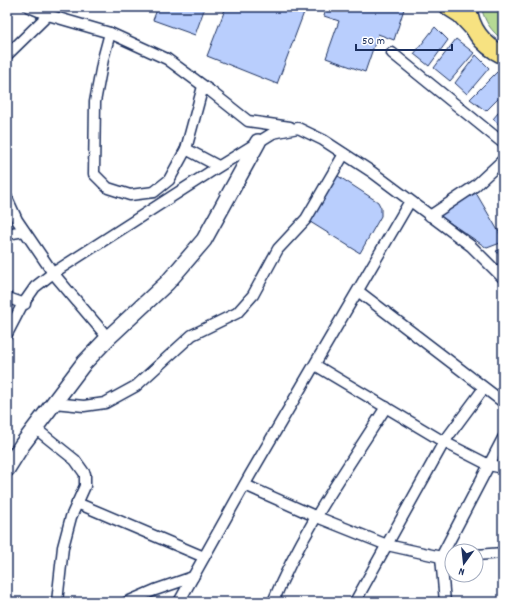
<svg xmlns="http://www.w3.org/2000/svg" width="510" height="609" font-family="Dekko,sans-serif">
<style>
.green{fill:#b5d994;stroke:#688479}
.building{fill:#b9cefd;stroke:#1b2f5e}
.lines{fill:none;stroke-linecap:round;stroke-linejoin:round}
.street-casing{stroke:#1b2f5e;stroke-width:13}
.secondary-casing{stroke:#1b2f5e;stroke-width:18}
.primary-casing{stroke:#1b2f5e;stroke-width:20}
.street{stroke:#fff;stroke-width:10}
.secondary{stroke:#fff;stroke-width:15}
.primary{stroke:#f7e281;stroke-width:17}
</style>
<rect width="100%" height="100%" fill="#fff"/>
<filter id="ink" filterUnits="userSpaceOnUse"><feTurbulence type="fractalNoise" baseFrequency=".025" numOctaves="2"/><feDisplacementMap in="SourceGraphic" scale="8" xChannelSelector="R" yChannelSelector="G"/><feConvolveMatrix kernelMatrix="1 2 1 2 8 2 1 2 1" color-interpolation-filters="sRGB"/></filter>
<g filter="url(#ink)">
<path class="green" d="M481,7H503V40C491,31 485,22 481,7Z"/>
<g class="building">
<path d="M158,7H205L195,35L153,20Z"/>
<path d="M226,7H306L277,84L207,56Z"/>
<path d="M327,7H398L404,9L394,40L378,34L365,72L326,58L339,21L324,16Z"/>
<path d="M435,27L448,40L429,66L414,54Z"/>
<path d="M456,39L474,53L450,81L434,68Z"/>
<path d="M476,55L489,68L467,94L455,83Z"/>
<path d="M497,72L503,77V94L486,111L470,99Z"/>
<path d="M503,107V128L493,119Z"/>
<path d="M335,174L378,202L381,208V216L360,253L307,220Z"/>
<path d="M476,193L503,239V242L487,248L437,214Z"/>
<path d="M503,249V259L496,251Z"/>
</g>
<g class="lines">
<defs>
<g id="street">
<path d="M29,7L48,15L110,33L167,59L209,90"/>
<path d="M110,33L103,59L95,102L94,174L108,188L130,195L154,192L169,180L186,149"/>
<path d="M392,53L503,143"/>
<path d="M7,55L48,15L50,7"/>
<path d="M218,166L186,149L202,90H209L248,121L290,127"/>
<path d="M7,198L17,220L53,273L108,338"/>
<path d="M430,216L475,186L503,160"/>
<path d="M7,234L24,231"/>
<path d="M358,291L503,402"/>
<path d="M7,299H11L25,304"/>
<path d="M7,334L21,307L35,287L53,273L210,172L273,133L298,128L323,140L372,172L471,246L503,278"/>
<path d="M315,365L444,442L355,602"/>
<path d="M484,388L444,442L489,465L503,468"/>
<path d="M54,403L84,406L105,403L136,386L192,335L237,313L253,295L278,249L306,219L344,154"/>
<path d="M35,428L75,460L85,474V486L71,517L63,547L57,602"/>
<path d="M245,485L317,517L387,545L441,557L452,556"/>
<path d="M77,503L204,557"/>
<path d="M476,555L503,553"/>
<path d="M127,602L155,590L193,577"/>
<path d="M179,602L250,475L410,201"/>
<path d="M273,602C301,533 346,470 386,407"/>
<path d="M445,602L441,557L503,438"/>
</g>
<path id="secondary" d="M7,469L22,445L84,363L108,338L167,283L204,240L258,142"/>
<g id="primary">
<path d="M449,7L460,14L473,28"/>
<path d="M468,7C470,29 483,45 503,55"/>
</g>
</defs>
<use href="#street" class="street-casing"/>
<use href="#secondary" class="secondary-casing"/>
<use href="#primary" class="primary-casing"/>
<use href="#street" class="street"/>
<use href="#secondary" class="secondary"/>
<use href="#primary" class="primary"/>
</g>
</g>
<rect width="510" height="609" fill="none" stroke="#fff" stroke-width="24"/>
<rect x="12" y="12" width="486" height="585" fill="none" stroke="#1b2f5e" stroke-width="1.5" filter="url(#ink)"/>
<g transform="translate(464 563) rotate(195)"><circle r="19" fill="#ffffff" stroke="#a4acbf"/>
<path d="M0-3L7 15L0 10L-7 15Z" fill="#1b2f5e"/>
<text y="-6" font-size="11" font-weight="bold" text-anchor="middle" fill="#1b2f5e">N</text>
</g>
<path d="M356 44v6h96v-6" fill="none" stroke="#1b2f5e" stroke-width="2"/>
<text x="362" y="44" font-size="12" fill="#1b2f5e" stroke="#ffffff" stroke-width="3" paint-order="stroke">50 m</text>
</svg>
